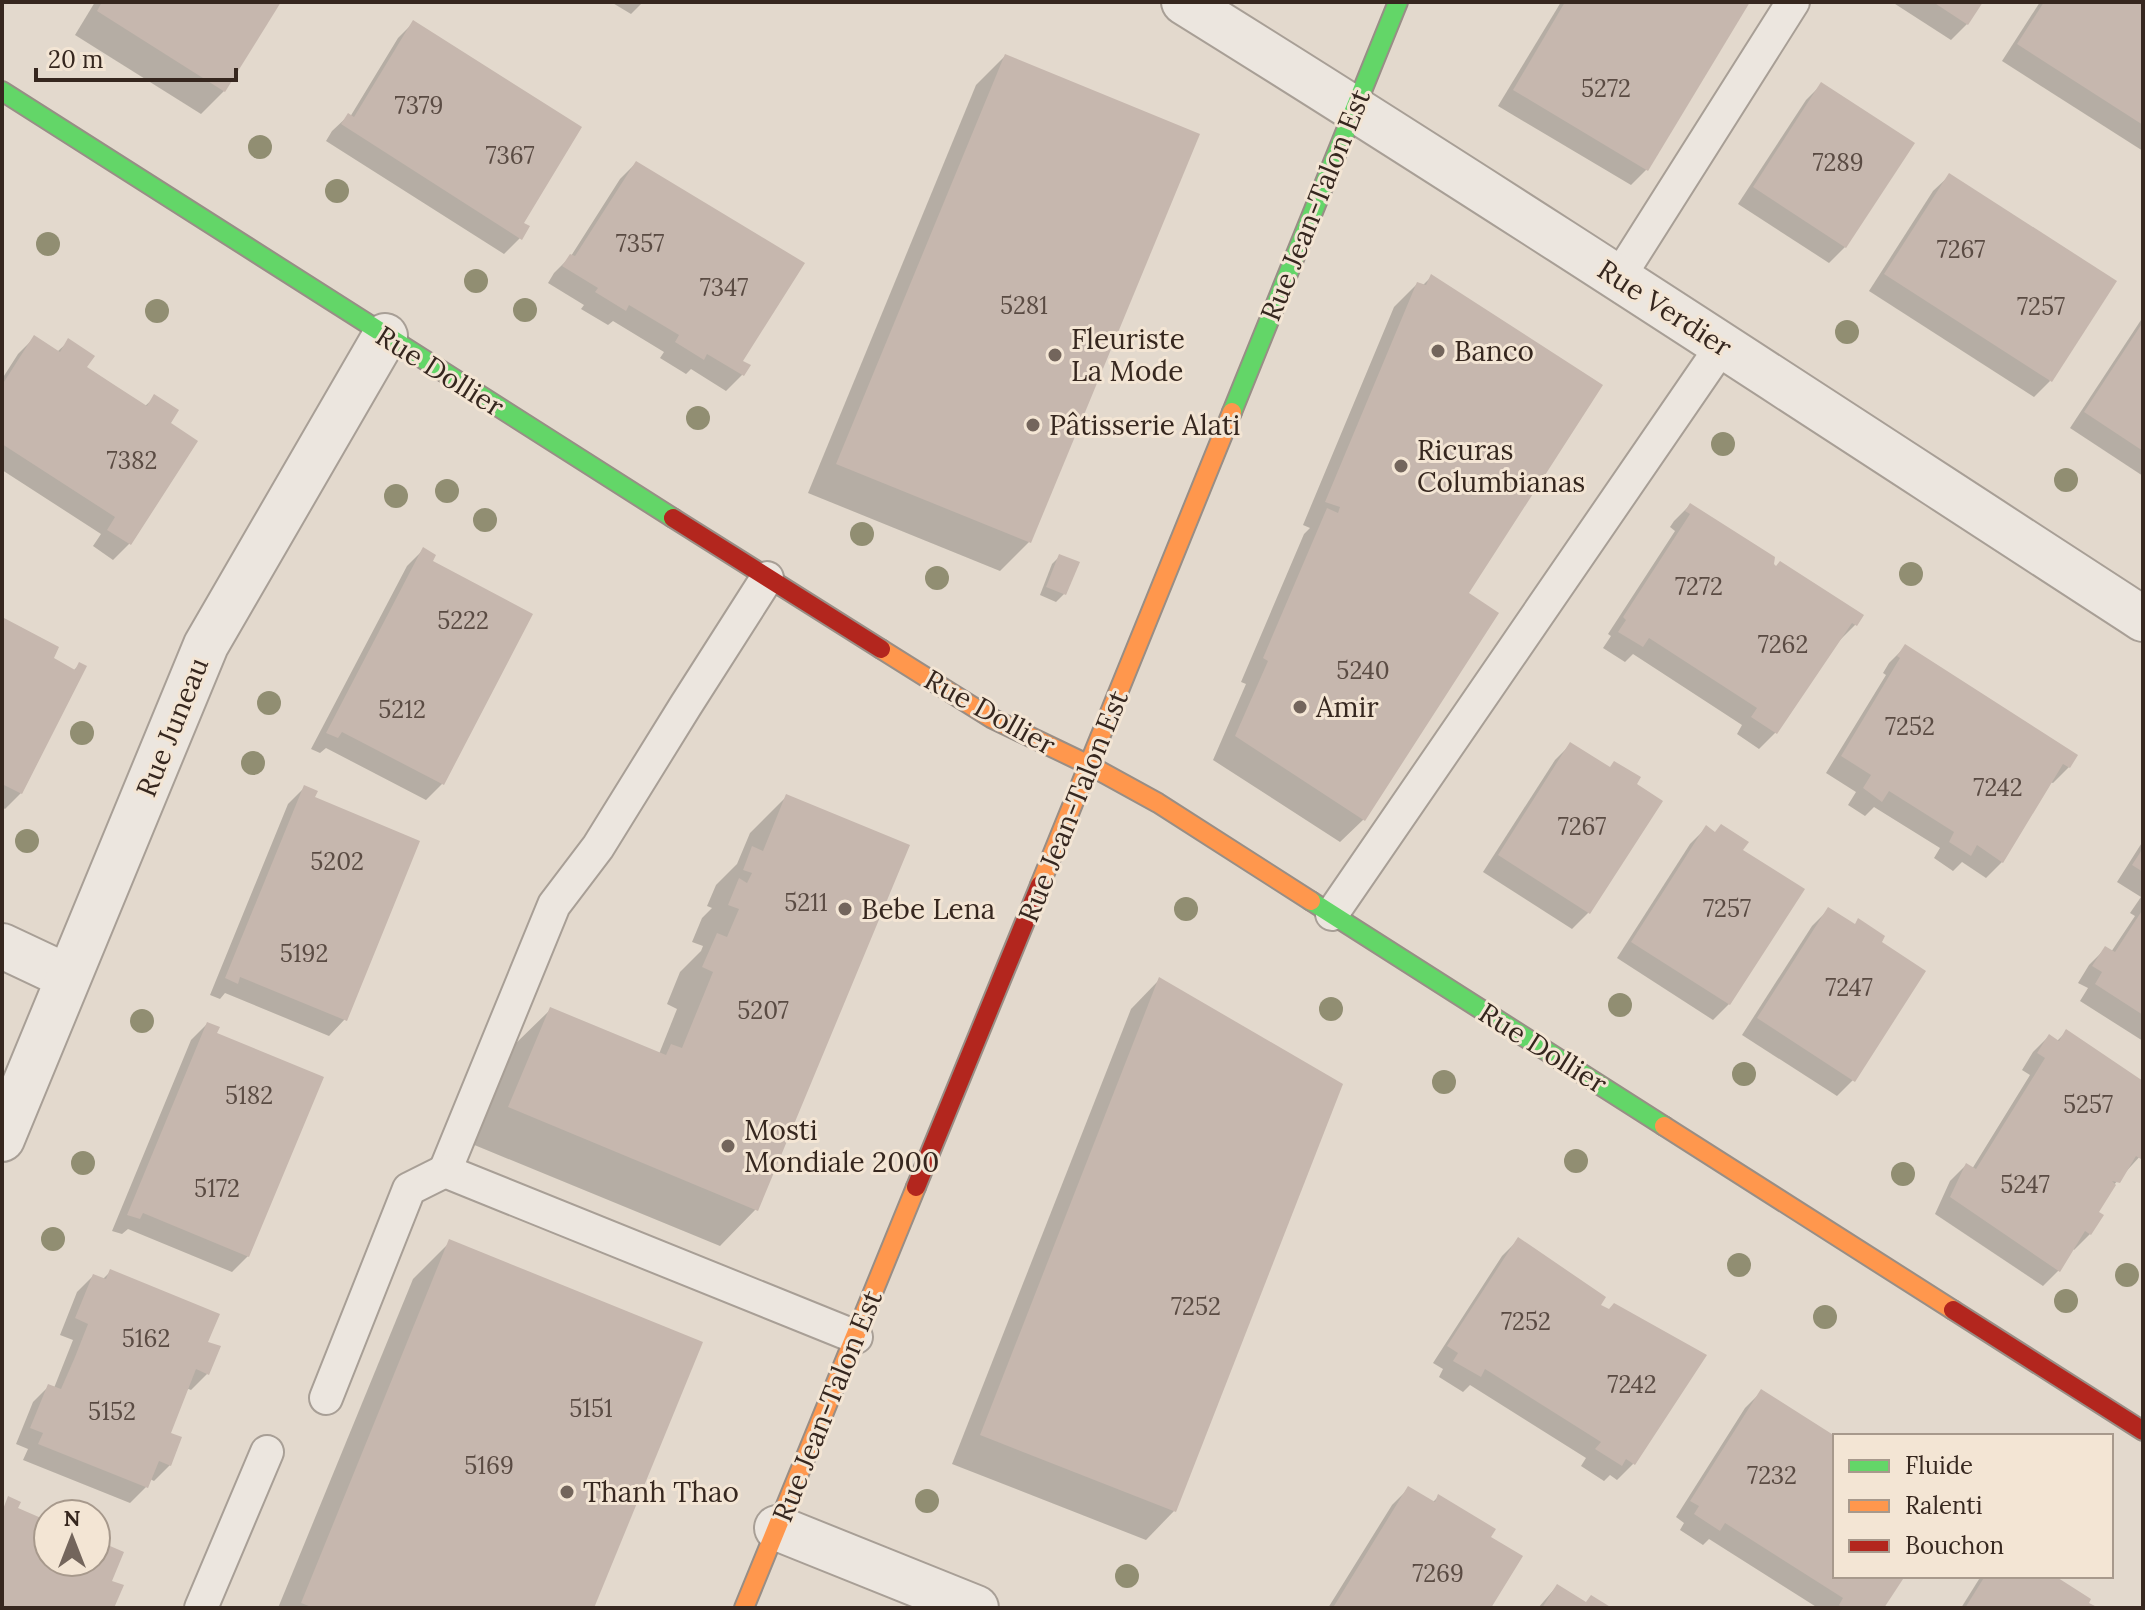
<svg xmlns="http://www.w3.org/2000/svg" width="2145" height="1610" font-family="Lora,serif">
<style>
.shadow{fill:#0003}
.building{fill:#c6b7ae}
.lines{fill:none;stroke-linecap:round;stroke-linejoin:round}
.lane-casing{stroke:#a89f96;stroke-width:36}
.street-casing{stroke:#a89f96;stroke-width:48}
.fast-casing{stroke:#988e86;stroke-width:22}
.slow-casing{stroke:#988e86;stroke-width:22}
.jam-casing{stroke:#988e86;stroke-width:22}
.lane{stroke:#ece6df;stroke-width:32}
.street{stroke:#ece6df;stroke-width:44}
.fast{stroke:#63d668;stroke-width:18}
.slow{stroke:#ff974d;stroke-width:18}
.jam{stroke:#b3261e;stroke-width:18}
.tree{fill:#918e72}
.poi-dot{fill:#73655c;stroke:#f3e5d4;stroke-width:3}
.labels{text-anchor:middle;stroke-width:6;stroke-linejoin:round;paint-order:stroke}
.number-label{font-size:24px;fill:#5a4b43}
.street-label{font-size:28px;fill:#36271f;stroke:#f3e5d4}
.poi-label{font-size:28px;fill:#36271f;stroke:#f3e5d4;text-anchor:start}
</style>
<rect width="100%" height="100%" fill="#e3d9cd"/>
<g class="shadow">
<path d="M95,2H279L224,91L201,114L75,35Z"/>
<path d="M611,2H643L631,14Z"/>
<path d="M1561,2H1747L1647,169L1631,185L1498,106Z"/>
<path d="M1892,2H1981L1967,24L1951,40Z"/>
<path d="M2040,2H2143V151L2002,61Z"/>
<path d="M414,22L521,224L520,238L504,254L326,141L332,131L348,116L350,117L398,38Z"/>
<path d="M1005,56L1029,542L1000,571L808,493L976,85Z"/>
<path d="M1822,84L1845,247L1829,263L1738,204L1806,100Z"/>
<path d="M636,163L741,361L742,375L726,391L691,369L686,374L660,358L664,352L613,321L608,325L581,309L584,305L548,283L554,273L571,256L620,179Z"/>
<path d="M1949,176L2050,381L2034,397L1869,291L1933,191Z"/>
<path d="M1431,277L1466,593L1364,819L1340,842L1213,760L1246,684L1241,682L1304,534L1310,528L1303,525L1394,307L1417,284L1422,286Z"/>
<path d="M2143,317V476L2070,428Z"/>
<path d="M34,338L57,352L69,341L84,368L144,407L155,397L168,424L129,544L113,560L93,546L101,534L2,470V379L18,354Z"/>
<path d="M1690,505L1772,565L1861,616L1855,625L1839,641L1775,733L1759,749L1737,734L1742,725L1633,654L1625,662L1603,648L1611,636L1608,634L1675,531L1670,527L1674,521Z"/>
<path d="M423,550L430,561L442,784L426,800L326,748L320,753L311,749L407,566Z"/>
<path d="M1060,556L1064,594L1056,602L1040,595L1052,564Z"/>
<path d="M5,621L51,659L73,671L80,664L21,793L5,809L2,807V624Z"/>
<path d="M1905,647L2069,767L2053,783L2050,782L2002,862L1986,878L1962,862L1953,871L1934,858L1940,848L1874,807L1865,816L1848,805L1856,792L1826,773L1886,675L1883,673L1889,663Z"/>
<path d="M1571,744L1588,913L1572,929L1483,872L1555,760Z"/>
<path d="M305,787L312,798L345,1019L329,1036L225,993L220,999L210,995L288,804Z"/>
<path d="M787,796L756,1209L720,1246L472,1144L513,1046L550,1010L659,1054L677,1009L667,1004L680,972L701,951L703,946L692,942L702,918L712,908L707,906L716,885L737,864L750,833Z"/>
<path d="M1706,828L1741,850L1729,1004L1713,1020L1617,958L1690,844Z"/>
<path d="M2143,841V1041L2080,1001L2088,988L2078,983L2089,965L2105,949L2111,952L2135,916L2130,913L2141,897L2117,882Z"/>
<path d="M1828,910L1879,942L1853,1080L1837,1096L1742,1035L1812,926Z"/>
<path d="M1159,980L1175,1510L1146,1540L952,1464L1131,1009Z"/>
<path d="M207,1024L215,1034L248,1256L232,1272L128,1229L122,1234L112,1231L191,1040Z"/>
<path d="M2066,1032L2143,1083V1153L2111,1188L2097,1212L2090,1234L2074,1250L2072,1248L2059,1270L2043,1286L1935,1214L1950,1181L1966,1165L1972,1169L2030,1075L2022,1070L2033,1052L2049,1036L2056,1042Z"/>
<path d="M1518,1240L1598,1306L1633,1464L1617,1480L1610,1475L1604,1481L1581,1466L1586,1458L1470,1385L1463,1392L1439,1377L1443,1369L1433,1363L1502,1256Z"/>
<path d="M450,1242L592,1608H278L413,1279Z"/>
<path d="M110,1272L205,1343L207,1374L191,1390L186,1388L168,1434L170,1465L154,1481L150,1479L146,1487L130,1503L23,1460L28,1449L16,1444L33,1402L49,1386L54,1388L73,1340L60,1335L77,1292L93,1276L102,1280Z"/>
<path d="M1761,1392L1835,1439V1576H1902L1882,1608H1818L1709,1539L1703,1545L1680,1530L1684,1523L1676,1517L1745,1408Z"/>
<path d="M1408,1489L1432,1503L1439,1496L1489,1538V1608H1328L1392,1505Z"/>
<path d="M1981,1576H2052L2094,1608H1961Z"/>
<path d="M1557,1586L1585,1603L1608,1608H1538Z"/>
</g>
<g class="building">
<path d="M102,2H281L225,92L97,11Z"/>
<path d="M1565,2H1750L1648,171L1513,90Z"/>
<path d="M1933,2H1983L1968,25Z"/>
<path d="M2044,2H2143V125L2017,44Z"/>
<path d="M413,20L582,127L524,223L530,226L522,240L341,124L348,113L354,117Z"/>
<path d="M1005,54L1200,134L1031,543L836,464Z"/>
<path d="M1821,82L1915,143L1846,248L1753,187Z"/>
<path d="M636,161L805,263L743,361L751,365L744,376L707,354L704,360L675,342L679,335L629,305L626,311L595,292L598,288L562,266L570,254L575,256Z"/>
<path d="M1949,173L2117,281L2052,382L1884,274Z"/>
<path d="M1431,274L1603,385L1469,593L1499,613L1365,821L1235,736L1268,661L1263,658L1327,508L1338,513L1340,507L1325,502L1417,282L1426,285Z"/>
<path d="M2143,322V451L2084,412Z"/>
<path d="M34,335L60,352L68,338L95,356L87,367L116,386L147,406L154,394L179,410L171,423L198,441L131,545L107,530L115,517L2,444V385Z"/>
<path d="M1690,503L1775,557L1774,564L1776,566L1780,561L1864,615L1857,626L1852,623L1777,734L1751,717L1757,708L1649,638L1643,647L1618,632L1626,620L1623,617L1690,514L1685,511Z"/>
<path d="M423,547L436,555L433,561L533,614L444,785L342,732L338,738L326,733Z"/>
<path d="M1059,554L1080,562L1066,595L1046,587Z"/>
<path d="M4,618L59,647L54,658L75,670L79,662L87,666L22,794L2,784V624Z"/>
<path d="M1905,644L2078,755L2070,768L2063,764L2003,863L1977,845L1971,856L1949,842L1954,832L1889,791L1882,802L1863,788L1871,775L1841,756L1900,658L1897,656Z"/>
<path d="M1570,742L1610,767L1614,761L1641,777L1637,784L1663,801L1590,914L1498,855Z"/>
<path d="M304,785L318,791L315,797L420,841L347,1021L240,977L238,984L225,978Z"/>
<path d="M786,794L910,845L758,1211L508,1107L550,1007L666,1055L671,1044L682,1048L713,972L702,967L717,933L727,937L739,909L728,905L739,878L747,883L752,873L743,870L752,846L763,851Z"/>
<path d="M1721,824L1749,842L1743,850L1805,889L1730,1005L1631,942L1706,825L1715,832Z"/>
<path d="M2143,848V872L2132,865Z"/>
<path d="M1828,907L1855,924L1858,918L1885,936L1882,942L1926,971L1855,1082L1757,1018Z"/>
<path d="M2143,909V1015L2095,984L2102,972L2092,966L2105,946L2115,952Z"/>
<path d="M1159,977L1343,1084L1176,1512L980,1435Z"/>
<path d="M207,1022L220,1027L217,1033L324,1077L249,1257L143,1213L140,1219L127,1215Z"/>
<path d="M2066,1029L2143,1081V1157L2141,1159L2136,1156L2120,1183L2112,1181L2116,1185L2099,1212L2104,1215L2091,1235L2085,1231L2060,1272L1950,1197L1966,1163L1976,1169L2045,1058L2037,1053L2049,1034L2059,1041Z"/>
<path d="M1518,1237L1606,1297L1601,1305L1609,1309L1614,1303L1707,1355L1635,1465L1626,1459L1622,1466L1595,1449L1601,1442L1485,1369L1481,1377L1453,1361L1458,1353L1447,1346Z"/>
<path d="M449,1239L703,1342L594,1608H314L301,1603Z"/>
<path d="M110,1269L220,1314L208,1342L221,1346L209,1375L196,1369L171,1433L182,1437L171,1466L159,1461L148,1488L38,1444L43,1433L30,1428L48,1384L61,1389L75,1357L88,1324L75,1318L93,1274L106,1279Z"/>
<path d="M1761,1389L1835,1436V1576H1905L1884,1608H1843L1839,1605L1843,1598L1725,1523L1720,1531L1694,1514L1699,1506L1690,1501Z"/>
<path d="M1408,1486L1435,1502L1438,1494L1496,1529L1491,1537L1523,1556L1491,1608H1337L1334,1606Z"/>
<path d="M8,1496L21,1502L18,1508L48,1521V1562H96V1540L124,1552L112,1581L124,1585L114,1608H2V1512Z"/>
<path d="M1985,1576H2055L2091,1599L2089,1603L2099,1608H1965Z"/>
<path d="M1557,1584L1586,1602L1591,1595L1612,1608H1542Z"/>
</g>
<g class="lines">
<defs>
<g id="lane">
<path d="M1619,277L1793,2"/>
<path d="M767,578L686,705L598,847L554,905L445,1171L856,1337"/>
<path d="M1332,914L1722,346"/>
<path d="M326,1398L409,1189L445,1171"/>
<path d="M201,1608L267,1452"/>
</g>
<g id="street">
<path d="M1184,2C1507,203 1824,412 2143,619"/>
<path d="M2,946L68,977"/>
<path d="M2,1139L206,645L385,336"/>
<path d="M777,1528L976,1608"/>
</g>
<g id="fast">
<path d="M2,91L673,518"/>
<path d="M1232,412L1398,2"/>
<path d="M1311,901L1664,1126"/>
</g>
<g id="slow">
<path d="M881,649L991,718L1089,765L1158,803L1311,901"/>
<path d="M1040,885L1232,412"/>
<path d="M1664,1126L1953,1310"/>
<path d="M744,1608L916,1187"/>
</g>
<g id="jam">
<path d="M673,518L881,649"/>
<path d="M916,1187L1040,885"/>
<path d="M1953,1310L2143,1431"/>
</g>
</defs>
<use href="#lane" class="lane-casing"/>
<use href="#street" class="street-casing"/>
<use href="#fast" class="fast-casing"/>
<use href="#slow" class="slow-casing"/>
<use href="#jam" class="jam-casing"/>
<use href="#lane" class="lane"/>
<use href="#street" class="street"/>
<use href="#fast" class="fast"/>
<use href="#slow" class="slow"/>
<use href="#jam" class="jam"/>
</g>
<g class="tree">
<circle cx="260" cy="147" r="12"/>
<circle cx="337" cy="191" r="12"/>
<circle cx="48" cy="244" r="12"/>
<circle cx="476" cy="281" r="12"/>
<circle cx="525" cy="310" r="12"/>
<circle cx="157" cy="311" r="12"/>
<circle cx="1847" cy="332" r="12"/>
<circle cx="698" cy="418" r="12"/>
<circle cx="1723" cy="444" r="12"/>
<circle cx="2066" cy="480" r="12"/>
<circle cx="447" cy="491" r="12"/>
<circle cx="396" cy="496" r="12"/>
<circle cx="485" cy="520" r="12"/>
<circle cx="862" cy="534" r="12"/>
<circle cx="1911" cy="574" r="12"/>
<circle cx="937" cy="578" r="12"/>
<circle cx="269" cy="703" r="12"/>
<circle cx="82" cy="733" r="12"/>
<circle cx="253" cy="763" r="12"/>
<circle cx="27" cy="841" r="12"/>
<circle cx="1186" cy="909" r="12"/>
<circle cx="1620" cy="1005" r="12"/>
<circle cx="1331" cy="1009" r="12"/>
<circle cx="142" cy="1021" r="12"/>
<circle cx="1744" cy="1074" r="12"/>
<circle cx="1444" cy="1082" r="12"/>
<circle cx="1576" cy="1161" r="12"/>
<circle cx="83" cy="1163" r="12"/>
<circle cx="1903" cy="1174" r="12"/>
<circle cx="53" cy="1239" r="12"/>
<circle cx="1739" cy="1265" r="12"/>
<circle cx="2127" cy="1275" r="12"/>
<circle cx="2066" cy="1301" r="12"/>
<circle cx="1825" cy="1317" r="12"/>
<circle cx="927" cy="1501" r="12"/>
<circle cx="1127" cy="1576" r="12"/>
</g>
<g class="poi-dot">
<circle cx="1438" cy="351" r="8"/>
<circle cx="1055" cy="355" r="8"/>
<circle cx="1033" cy="425" r="8"/>
<circle cx="1401" cy="466" r="8"/>
<circle cx="1300" cy="707" r="8"/>
<circle cx="845" cy="909" r="8"/>
<circle cx="728" cy="1146" r="8"/>
<circle cx="567" cy="1492" r="8"/>
</g>
<g class="labels">
<g class="number-label">
<text x="1606" y="97">5272</text>
<text x="419" y="114">7379</text>
<text x="510" y="164">7367</text>
<text x="1838" y="171">7289</text>
<text x="640" y="252">7357</text>
<text x="1961" y="258">7267</text>
<text x="724" y="296">7347</text>
<text x="1024" y="314">5281</text>
<text x="2041" y="315">7257</text>
<text x="132" y="469">7382</text>
<text x="1699" y="595">7272</text>
<text x="463" y="629">5222</text>
<text x="1783" y="653">7262</text>
<text x="1363" y="679">5240</text>
<text x="402" y="718">5212</text>
<text x="1910" y="735">7252</text>
<text x="1998" y="796">7242</text>
<text x="1582" y="835">7267</text>
<text x="337" y="870">5202</text>
<text x="806" y="911">5211</text>
<text x="1727" y="917">7257</text>
<text x="304" y="962">5192</text>
<text x="1849" y="996">7247</text>
<text x="763" y="1019">5207</text>
<text x="249" y="1104">5182</text>
<text x="2088" y="1113">5257</text>
<text x="2025" y="1193">5247</text>
<text x="217" y="1197">5172</text>
<text x="1196" y="1315">7252</text>
<text x="1526" y="1330">7252</text>
<text x="146" y="1347">5162</text>
<text x="1632" y="1393">7242</text>
<text x="591" y="1417">5151</text>
<text x="112" y="1420">5152</text>
<text x="489" y="1474">5169</text>
<text x="1772" y="1484">7232</text>
<text x="1438" y="1582">7269</text>
</g>
<g class="street-label">
<text transform="translate(1315 205) rotate(-68)" y="10">Rue Jean-Talon Est</text>
<text transform="translate(1665 308) rotate(33)" y="10">Rue Verdier</text>
<text transform="translate(440 371) rotate(32)" y="10">Rue Dollier</text>
<text transform="translate(990 712) rotate(29)" y="10">Rue Dollier</text>
<text transform="translate(172 727) rotate(-68)" y="10">Rue Juneau</text>
<text transform="translate(1073 806) rotate(-68)" y="10">Rue Jean-Talon Est</text>
<text transform="translate(1543 1048) rotate(32)" y="10">Rue Dollier</text>
<text transform="translate(827 1406) rotate(-68)" y="10">Rue Jean-Talon Est</text>
</g>
<g class="poi-label">
<text x="1071" y="349">Fleuriste<tspan x="1071" dy="32">La Mode</tspan></text>
<text x="1454" y="361">Banco</text>
<text x="1049" y="435">Pâtisserie Alati</text>
<text x="1417" y="460">Ricuras<tspan x="1417" dy="32">Columbianas</tspan></text>
<text x="1316" y="717">Amir</text>
<text x="861" y="919">Bebe Lena</text>
<text x="744" y="1140">Mosti<tspan x="744" dy="32">Mondiale 2000</tspan></text>
<text x="583" y="1502">Thanh Thao</text>
</g>
</g>
<rect width="2145" height="1610" fill="none" stroke="#36271f" stroke-width="8"/>
<rect x="1833" y="1434" width="280" height="144" fill="#f3e5d4" stroke="#a7998c" stroke-width="2"/>
<rect x="1849" y="1460" width="40" height="12" fill="#63d668" stroke="#a7998c" stroke-width="2"/>
<text x="1905" y="1474" font-size="24" fill="#36271f">Fluide</text>
<rect x="1849" y="1500" width="40" height="12" fill="#ff974d" stroke="#a7998c" stroke-width="2"/>
<text x="1905" y="1514" font-size="24" fill="#36271f">Ralenti</text>
<rect x="1849" y="1540" width="40" height="12" fill="#b3261e" stroke="#a7998c" stroke-width="2"/>
<text x="1905" y="1554" font-size="24" fill="#36271f">Bouchon</text>
<g transform="translate(72 1538)"><circle r="38" fill="#f3e5d4" stroke="#a7998c" stroke-width="2"/>
<path d="M0-6L14 30L0 20L-14 30Z" fill="#73655c"/>
<text y="-12" font-size="22" font-weight="bold" text-anchor="middle" fill="#36271f">N</text>
</g>
<path d="M36 68v12h200v-12" fill="none" stroke="#36271f" stroke-width="4"/>
<text x="48" y="68" font-size="24" fill="#36271f" stroke="#f3e5d4" stroke-width="6" paint-order="stroke">20 m</text>
</svg>
